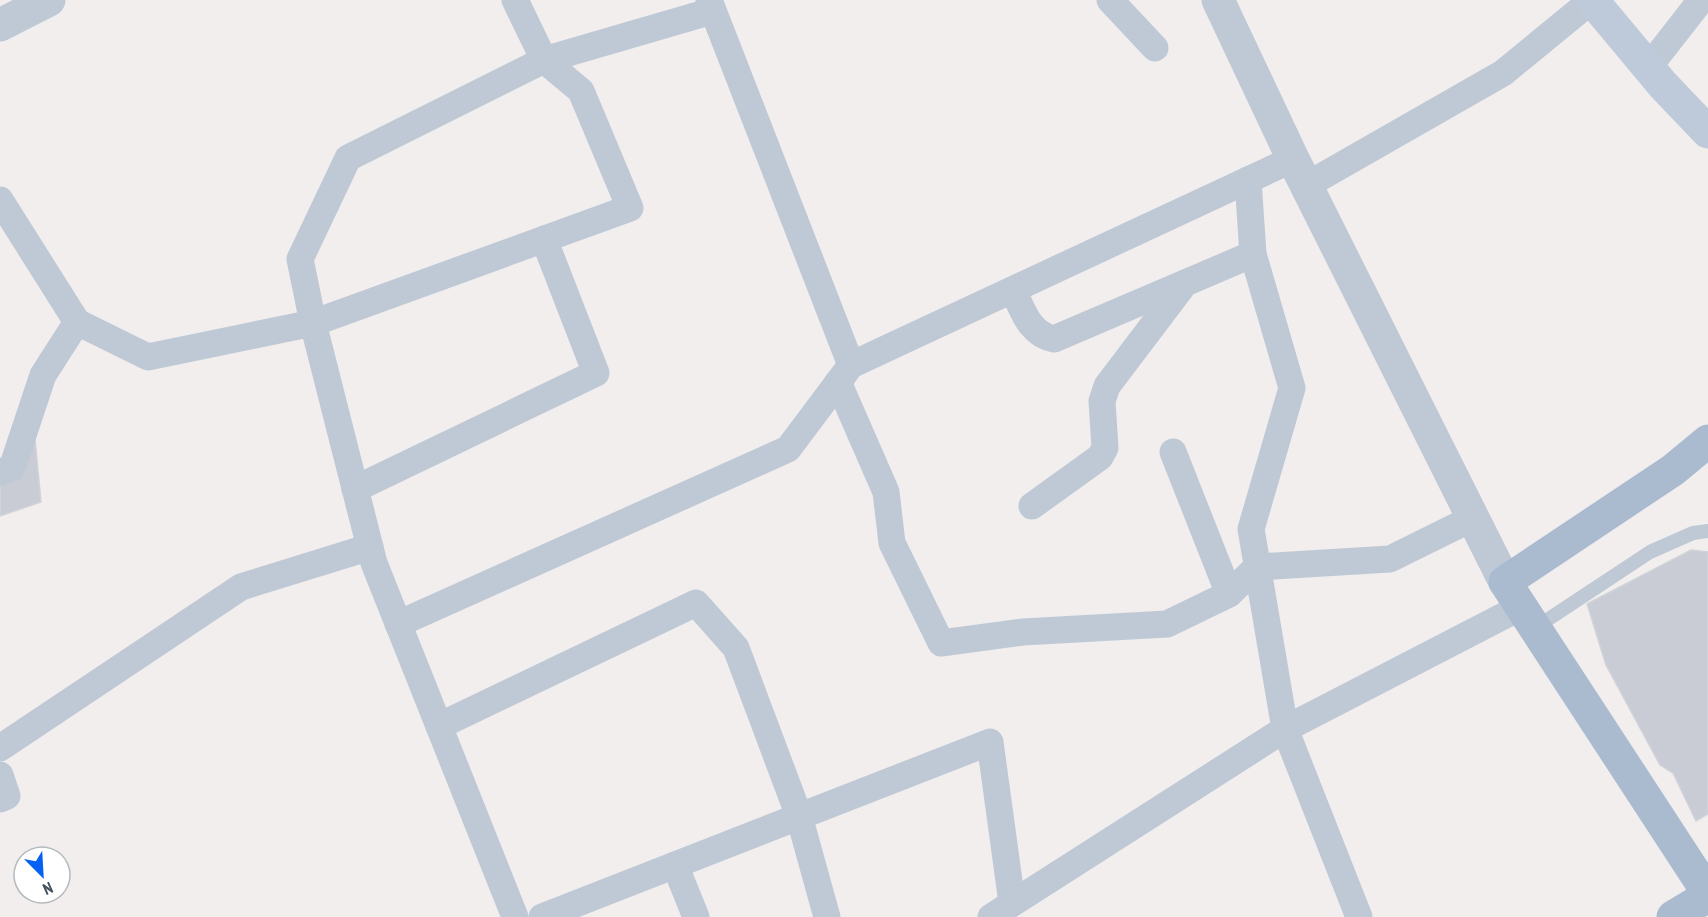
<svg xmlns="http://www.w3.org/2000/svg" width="1708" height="917" font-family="'PT Sans Narrow',sans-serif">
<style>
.building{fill:#c9ccd4;stroke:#d1d3da;stroke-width:1.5}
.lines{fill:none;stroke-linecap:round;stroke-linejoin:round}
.service{stroke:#bfc9d5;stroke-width:14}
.minor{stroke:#bfc9d5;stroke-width:27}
.tertiary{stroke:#bfc9d5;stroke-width:33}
.secondary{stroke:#becad9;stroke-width:33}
.primary{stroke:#aabbd0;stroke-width:33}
</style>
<rect width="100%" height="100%" fill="#f1eeed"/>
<g class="building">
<path d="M33,418L41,502L0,516V472Z"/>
<path d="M1691,550L1708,552V814L1696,821L1673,773L1660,765L1606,665L1587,604Z"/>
</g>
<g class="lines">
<path class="service" d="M1535,628L1650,552L1693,533L1708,531"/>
<g class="minor">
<path d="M709,0L851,365"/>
<path d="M1110,0L1155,48"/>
<path d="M1648,68L1701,0"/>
<path d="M1248,180L1253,254L1292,388L1251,529L1285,729L1359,917"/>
<path d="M1307,185L1503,73L1592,0"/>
<path d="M0,200L77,322L43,375L12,468L0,472"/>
<path d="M1013,290C1023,310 1029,334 1054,339L1253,254"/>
<path d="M77,322L148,357L313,323L630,208L581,91L544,60L515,0"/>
<path d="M838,382L886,492L892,543L941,643L1023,632L1167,624L1229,594L1257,567L1390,559L1473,518"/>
<path d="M1173,452L1229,594"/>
<path d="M355,489L596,373L544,239"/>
<path d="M1032,506L1100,457L1105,448L1102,401L1107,386L1185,283"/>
<path d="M398,624L788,449L851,365L1293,159"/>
<path d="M439,726L696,603L736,648L799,816L827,917"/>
<path d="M0,748L241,587L370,547"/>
<path d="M0,775L7,796L0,799"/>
<path d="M675,865L696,917"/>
<path d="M515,917L374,563L313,323L300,259L348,158L544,60L712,11"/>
<path d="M542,917L990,742L1012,903"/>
<path d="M991,917L1285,729L1521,607"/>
</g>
<g class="tertiary">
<path d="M1218,0L1293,159L1505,582"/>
<path d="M0,25L49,0"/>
</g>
<path class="secondary" d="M1592,0L1663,85L1708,132"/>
<g class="primary">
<path d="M1708,441L1673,470L1505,582L1708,893"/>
<path d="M1673,917L1708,896"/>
</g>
</g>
<g transform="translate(42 875) rotate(156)"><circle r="28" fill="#ffffff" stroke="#b4b9be" stroke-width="1.5"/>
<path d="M0-4.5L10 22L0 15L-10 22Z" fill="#0561f4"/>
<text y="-9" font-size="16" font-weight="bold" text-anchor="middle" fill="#44505d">N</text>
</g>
</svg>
